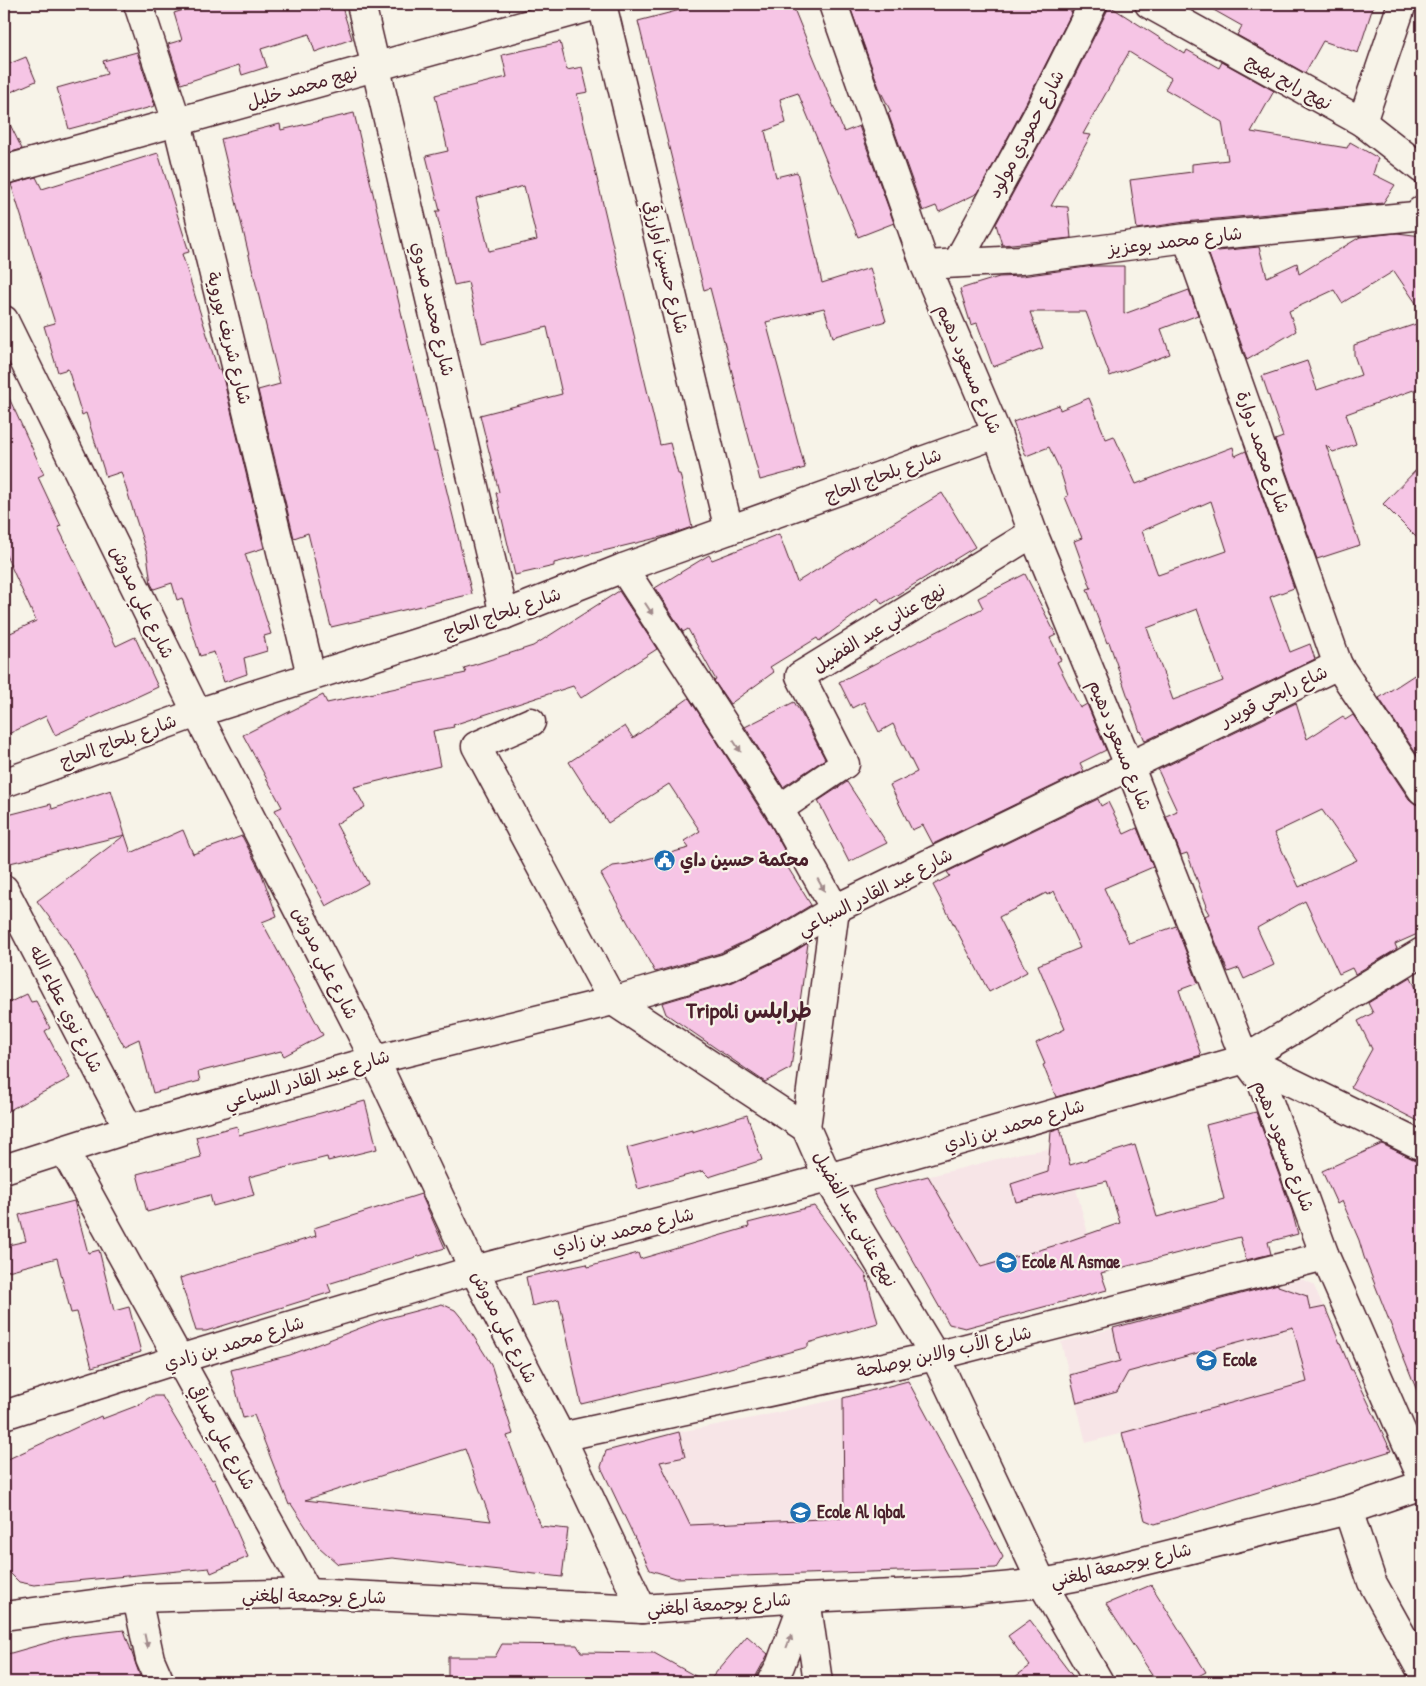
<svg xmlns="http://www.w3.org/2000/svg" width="1426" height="1686" font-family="'Patrick Hand','Playpen Sans Arabic',sans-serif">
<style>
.built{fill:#f7e5e7}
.building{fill:#f6c5e5;stroke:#4a1f2b;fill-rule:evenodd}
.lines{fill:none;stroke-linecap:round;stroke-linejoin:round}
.street-casing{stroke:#4a1f2b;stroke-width:31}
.secondary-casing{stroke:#4a1f2b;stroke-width:31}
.primary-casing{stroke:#4a1f2b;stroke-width:31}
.street{stroke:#f7f3e8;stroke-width:28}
.secondary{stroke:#f7f3e8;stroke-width:28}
.primary{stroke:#f7f3e8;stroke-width:28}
.oneway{fill:#a0898a}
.labels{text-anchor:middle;stroke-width:4.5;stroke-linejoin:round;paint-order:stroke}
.street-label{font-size:18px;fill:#4a1f2b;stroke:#f7f3e8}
.poi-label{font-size:18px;font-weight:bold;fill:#4a1f2b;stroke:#f7f3e8;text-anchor:start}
.district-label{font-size:22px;font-weight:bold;fill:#4a1f2b;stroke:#f7f3e8}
</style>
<rect width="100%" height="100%" fill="#f7f3e8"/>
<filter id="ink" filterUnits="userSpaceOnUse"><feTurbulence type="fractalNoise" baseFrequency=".02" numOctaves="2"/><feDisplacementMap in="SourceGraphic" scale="10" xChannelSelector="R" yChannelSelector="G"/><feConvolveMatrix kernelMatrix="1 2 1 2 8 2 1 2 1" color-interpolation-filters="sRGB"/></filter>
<g filter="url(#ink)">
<g class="built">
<path d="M1064,1143L1088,1234L1107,1290L965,1328L949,1324L877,1197L883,1188L1021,1153L1050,1149Z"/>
<path d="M1301,1279L1313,1284L1353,1370L1086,1443L1061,1342Z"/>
<path d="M908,1381L1003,1557L996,1568L676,1578L650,1570L601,1467L606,1451L679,1432L753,1418L843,1398Z"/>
</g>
<g class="building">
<path d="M202,4H341L352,39L315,52L309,34L261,49L267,67L242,75L239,65L181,84L168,44L182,40L174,13Z"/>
<path d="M703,4H792L844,132L859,126L894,223L858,237L798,93L780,99L786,123L765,131L776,177L797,172L822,283L870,268L886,321L833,337L824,308L766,322L805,468L760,480L710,288L704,290L638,21Z"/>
<path d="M849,4H1059L1072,12L1023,109L978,193L939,212L936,206L923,211L888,113L891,112L880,90Z"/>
<path d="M1203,4H1374L1358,53L1323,41L1305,73L1237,35L1242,26Z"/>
<path d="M1108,5L1185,54L1187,50L1219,68L1222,62L1274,91L1251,132L1347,148L1350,142L1378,158L1373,174L1395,185L1383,203L1185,222L1137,229L1130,180L1192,172V164L1228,160L1222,122L1165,89L1171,78L1129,52L1083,134L1091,135L1051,206L1068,207L1071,238L1002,245L996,224L1051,123L1107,11Z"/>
<path d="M560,42L567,70L582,67L588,92L577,94L660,445L670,443L678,474H680L692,527L665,536L554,563V566L515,575L496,493L499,492L480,415L562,394L547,327L482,343L468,282L454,285L436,211H440L426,156L448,151L435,95L507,77L502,55ZM524,186L537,240L489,251L476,198Z"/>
<path d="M137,52L155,106L69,129L57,88L107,74L103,61Z"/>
<path d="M26,57L36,81L4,95V66Z"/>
<path d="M4,112L22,149L4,154Z"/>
<path d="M354,113L434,451H437L472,594L331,627L308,533L294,538L258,390L280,384L221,139L280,124L281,130Z"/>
<path d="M158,153L189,252L182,254L218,370L221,369L264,548L245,554L271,634L264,636L267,651L244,658L247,674L224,682L214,652L200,656L182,598L177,600L172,583L154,589L151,584L147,554L121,472L106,477L86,413L82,415L68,369L58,372L44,326L55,323L11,184L36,177L42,189Z"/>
<path d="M1397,233L1422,236V312L1394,271L1342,303L1334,290L1289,311L1296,331L1247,360L1208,252L1259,247L1267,277L1297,263L1299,274L1360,237Z"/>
<path d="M1094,266H1124V314L1189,290L1198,315L1161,329L1170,354L1110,376L1086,312H1030L1043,348L993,367L977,323L971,325L960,289L999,277L1022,276Z"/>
<path d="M1422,322V387L1346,414L1356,444L1333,452L1326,445L1360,545L1317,559L1275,440L1283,437L1262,376L1307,361L1317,390L1361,375L1354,355V345Z"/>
<path d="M4,387L44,474L38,477L61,526L58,527L116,646L135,637L158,687L55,735L46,716L4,736V636L36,621L4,551Z"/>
<path d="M1089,398L1106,439L1114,436L1136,484L1233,447L1235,456L1246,451L1294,588L1270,597L1290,652L1310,644L1315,659L1145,741L1141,731L1140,732L1109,642L1107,643L1087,589L1091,588L1074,541L1082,538L1065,497L1068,496L1060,470L1049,447L1026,456L1013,422L1059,405L1060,410ZM1211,501L1227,551L1158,575L1142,531ZM1197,609L1223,681L1173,700L1147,628Z"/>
<path d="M1422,464V543L1383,504Z"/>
<path d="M942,493L975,547L882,604L878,598L819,641L817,638L770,667L774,672L730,704L714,681L716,680L688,629L683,632L655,588L709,555L712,560L779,534L797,582Z"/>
<path d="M1025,574L1056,635L1050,638L1061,660L1057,662L1080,708L1087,704L1106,750L1080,763L1084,771L933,844L923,825L912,830L890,785L917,772L893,724L879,732L864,702L852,708L839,682L983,608L978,598Z"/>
<path d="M619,591L657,649L581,698L573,686L453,725L454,727L433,731L440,766L354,787L365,807L336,824L368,883L326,906L275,810L282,807L243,735L323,695L327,703L466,673L464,668L533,646Z"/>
<path d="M1422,670V762L1379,698Z"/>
<path d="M689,698L771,826L787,855L782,858L811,905L773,928L720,953L655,972L601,874L613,866L628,864L689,848L684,841L700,831L669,784L608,823L569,762L625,726L633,738Z"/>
<path d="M794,702L802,715L825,759L783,787L745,727Z"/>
<path d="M1296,703L1307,739L1343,716L1345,720L1353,715L1409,799L1415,804L1422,806V932L1395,944L1397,949L1355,974L1352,968L1339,974L1305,901L1257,928L1274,965L1244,979L1239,968L1228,972L1205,916L1209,914L1205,907L1207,906L1187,853L1181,855L1166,816L1177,811L1158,770ZM1322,810L1357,860L1299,887L1274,833Z"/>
<path d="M847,782L887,843L849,862L818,801Z"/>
<path d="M111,790L125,835L10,863L4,840V816L51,804L52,809Z"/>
<path d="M1098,799L1101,806L1108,802L1124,834L1137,828L1153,867L1104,888L1129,943L1176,926L1198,983L1179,990L1201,1055L1056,1097L1043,1065L1045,1064L1036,1043L1065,1029L1038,965L1080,948L1054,891L1047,895L1046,893L999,917L1027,972L989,992L933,885L950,876L947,872Z"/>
<path d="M183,830L193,854L242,836L262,875L277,916L262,922L323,1035L284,1056L281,1051L198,1072L200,1081L153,1093L139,1039L124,1046L67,941L37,901L125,835L131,853Z"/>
<path d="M808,943L791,1068L765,1082L666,1014L662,1003L733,982L787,956Z"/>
<path d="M1411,977L1422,1002V1123L1351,1087L1372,1049L1358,1021L1373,1013L1368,1003Z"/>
<path d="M27,994L31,1002L36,1001L50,1028L45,1031L70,1078L4,1113V1005Z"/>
<path d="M365,1101L377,1149L328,1161L327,1157L249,1177L254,1195L213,1206L210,1195L147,1212L137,1174L201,1157L196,1137L237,1126L239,1135Z"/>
<path d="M1256,1112L1292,1211L1298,1234L1268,1242L1271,1254L1246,1260L1240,1237L1101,1273L1107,1290L965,1328L949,1324L873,1190L928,1176L981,1267L1060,1244L1120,1223L1107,1181L1016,1202L1011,1184L1048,1172L1051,1131L1060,1128L1070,1165L1135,1145L1157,1217L1224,1199L1206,1125Z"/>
<path d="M747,1115L762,1160L709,1177L703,1171L638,1189L627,1148L692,1130V1132Z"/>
<path d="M1382,1144L1415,1160L1422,1161V1401H1421L1364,1257L1359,1240L1342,1201L1337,1204L1322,1171Z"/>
<path d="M421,1194L445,1248L328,1284L331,1292L206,1331H196L180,1278L316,1236L314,1228Z"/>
<path d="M74,1201L88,1253L99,1250L114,1311L129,1307L141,1352L92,1367L77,1312L71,1313L57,1258L4,1272V1246L26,1241L19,1215Z"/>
<path d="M814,1206L866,1275L878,1323L808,1343V1347L719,1371L581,1404L559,1299L532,1306L526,1277L587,1264L588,1267L638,1253L640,1259L749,1227L748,1223Z"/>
<path d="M1278,1284V1286L1307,1296L1310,1310L1325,1307L1351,1370H1353L1391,1451L1155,1524L1145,1520L1122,1433L1307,1382L1293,1327L1128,1372L1117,1392L1077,1403L1070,1375L1120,1361L1113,1328Z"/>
<path d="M442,1304L455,1310L464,1321L491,1364L513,1434L507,1436L540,1526L568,1529L562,1577L392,1558L338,1564L319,1547L291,1504L289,1505L254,1415L243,1418L231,1370L290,1355L381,1320ZM465,1449L491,1521L305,1500Z"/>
<path d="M908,1381L1003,1557L996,1568L676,1578L650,1570L601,1467L606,1451L679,1432L685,1457L660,1462L690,1525L844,1518L843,1398Z"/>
<path d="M152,1396H162L212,1480L214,1479L248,1557L211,1573L209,1568L34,1585L19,1582L4,1567V1461L101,1416L102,1419L136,1406Z"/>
<path d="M1151,1585L1206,1672L1187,1682H1157L1106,1604Z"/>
<path d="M1030,1620L1077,1682H1008L1030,1666L1008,1636Z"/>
<path d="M124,1630L142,1682H4V1655L71,1636Z"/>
<path d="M747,1636L768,1654L757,1674L755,1682H708Z"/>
<path d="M502,1644L577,1645L581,1652L654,1653L706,1682H448V1657H495Z"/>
</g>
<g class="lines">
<defs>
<g id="street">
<path d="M138,4L177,122L311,675"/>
<path d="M361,4L504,615"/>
<path d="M602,4L729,530"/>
<path d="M833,4L925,265L997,434L1033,533L1129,765L1245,1059L1261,1080L1325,1256L1422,1478"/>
<path d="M1149,4L1362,122L1422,169"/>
<path d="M1362,122L1402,4"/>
<path d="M4,170L601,4"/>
<path d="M1187,238L1338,665"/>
<path d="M957,263L1037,116L1093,4"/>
<path d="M925,265L1020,260L1187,238L1415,216L1422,210"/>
<path d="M4,320L197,713L375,1060L474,1270L561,1437L642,1609"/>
<path d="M623,568L779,809L835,909L806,1128L828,1178L935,1356L1042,1583L1099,1682"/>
<path d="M531,722L476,746L613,1001L806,1128"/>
<path d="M4,783L197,713L504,615L623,568L997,434"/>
<path d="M779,809L845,764L800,676L1033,533"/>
<path d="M4,889L129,1129"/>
<path d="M1246,1060L1422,1146"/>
<path d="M64,1150L308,1593"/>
<path d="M4,1169L129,1129L375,1060L613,1001L698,976L726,968L780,942L835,909L1338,665L1422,790"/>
<path d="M4,1415L179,1359L474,1270L828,1178L1245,1059L1422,952"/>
<path d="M561,1437L935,1356L1325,1256"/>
<path d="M1348,1510L1372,1582L1422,1672"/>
<path d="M806,1599L818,1682"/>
<path d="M771,1682L780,1666L805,1598"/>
</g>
<path id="secondary" d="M137,1598L150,1659L160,1682"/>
<path id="primary" d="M4,1616L137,1598L308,1593L642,1609L805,1598L961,1591L1042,1583L1095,1573L1348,1510L1422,1485"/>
</defs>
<use href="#street" class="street-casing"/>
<use href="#secondary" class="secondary-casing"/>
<use href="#primary" class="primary-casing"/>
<use href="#street" class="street"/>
<use href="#secondary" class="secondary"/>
<use href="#primary" class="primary"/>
</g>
<defs><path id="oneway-solid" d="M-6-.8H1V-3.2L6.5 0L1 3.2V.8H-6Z" transform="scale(1.25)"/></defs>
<g class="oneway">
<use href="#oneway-solid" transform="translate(649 609) rotate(57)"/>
<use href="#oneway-solid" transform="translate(737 746) rotate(57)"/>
<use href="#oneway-solid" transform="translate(821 885) rotate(61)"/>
<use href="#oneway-solid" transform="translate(146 1641) rotate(78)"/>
<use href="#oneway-solid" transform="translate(789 1641) rotate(-69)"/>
</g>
</g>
<defs>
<symbol id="civic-disc" viewBox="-11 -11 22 22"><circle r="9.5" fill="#1f6fb2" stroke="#f7f3e8"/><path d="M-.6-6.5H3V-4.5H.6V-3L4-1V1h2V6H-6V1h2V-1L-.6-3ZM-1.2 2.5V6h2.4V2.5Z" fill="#fff"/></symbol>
<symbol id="school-disc" viewBox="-11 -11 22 22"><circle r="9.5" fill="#1f6fb2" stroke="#f7f3e8"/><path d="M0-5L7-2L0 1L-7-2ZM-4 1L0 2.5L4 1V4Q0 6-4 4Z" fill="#fff"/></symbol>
</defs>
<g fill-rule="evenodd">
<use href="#civic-disc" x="652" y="848" width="25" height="25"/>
<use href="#school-disc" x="994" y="1250" width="25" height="25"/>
<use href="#school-disc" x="1194" y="1348" width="25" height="25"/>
<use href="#school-disc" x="788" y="1500" width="25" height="25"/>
</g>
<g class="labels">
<g class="street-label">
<text transform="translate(1289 82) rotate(29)" y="6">نهج رابح بهيج</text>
<text transform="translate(302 87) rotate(-16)" y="6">نهج محمد خليل</text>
<text transform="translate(1026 134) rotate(-62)" y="6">شارع حمودي مولود</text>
<text transform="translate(1175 241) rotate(-7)" y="6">شارع محمد بوعزيز</text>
<text transform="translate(666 267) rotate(76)" y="6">شارع حسين أوارزقي</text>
<text transform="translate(433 309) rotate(77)" y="6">شارع محمد صدوي</text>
<text transform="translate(229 338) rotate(76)" y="6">شارع شريف بوروية</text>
<text transform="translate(969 369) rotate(67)" y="6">شارع مسعود دهيم</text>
<text transform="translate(1263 452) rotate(71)" y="6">شارع محمد دوارة</text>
<text transform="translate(883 475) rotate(-20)" y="6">شارع بلحاج الحاج</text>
<text transform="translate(142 602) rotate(64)" y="6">شارع علي مدوش</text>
<text transform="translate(502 613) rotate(-19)" y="6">شارع بلحاج الحاج</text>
<text transform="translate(879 628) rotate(-32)" y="6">نهج عناني عبد الفضيل</text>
<text transform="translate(1274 696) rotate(-26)" y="6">شاع رابحي قويدر</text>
<text transform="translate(118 741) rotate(-20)" y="6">شارع بلحاج الحاج</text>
<text transform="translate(1120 745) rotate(68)" y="6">شارع مسعود دهيم</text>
<text transform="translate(875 892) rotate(-27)" y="6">شارع عبد القادر السباعي</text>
<text transform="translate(325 963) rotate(63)" y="6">شارع علي مدوش</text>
<text transform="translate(66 1009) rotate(63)" y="6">شارع نوي عطاء الله</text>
<text transform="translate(307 1079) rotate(-16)" y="6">شارع عبد القادر السباعي</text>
<text transform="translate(1014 1125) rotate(-16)" y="6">شارع محمد بن زادي</text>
<text transform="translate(1284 1146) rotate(69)" y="6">شارع مسعود دهيم</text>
<text transform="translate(855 1219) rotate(61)" y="6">نهج عناني عبد الفضيل</text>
<text transform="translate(623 1231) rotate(-14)" y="6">شارع محمد بن زادي</text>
<text transform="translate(504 1327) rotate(63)" y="6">شارع علي مدوش</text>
<text transform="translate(234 1343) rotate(-17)" y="6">شارع محمد بن زادي</text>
<text transform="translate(944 1352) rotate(-13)" y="6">شارع الأب والابن بوصلحة</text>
<text transform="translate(222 1437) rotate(61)" y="6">شارع علي صداقي</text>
<text transform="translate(1121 1565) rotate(-13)" y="6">شارع بوجمعة المغني</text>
<text transform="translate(314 1596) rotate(1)" y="6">شارع بوجمعة المغني</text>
<text transform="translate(719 1604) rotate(-4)" y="6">شارع بوجمعة المغني</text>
</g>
<g class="poi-label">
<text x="680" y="866">محكمة حسين داي</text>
<text x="1022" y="1268">Ecole Al Asmae</text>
<text x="1223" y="1366">Ecole</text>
<text x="817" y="1518">Ecole Al Iqbal</text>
</g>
<g class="district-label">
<text x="749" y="1018">Tripoli طرابلس</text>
</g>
</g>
<rect width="1426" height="1686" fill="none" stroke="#f7f3e8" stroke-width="20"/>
<rect x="10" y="10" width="1406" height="1666" fill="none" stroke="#4a1f2b" stroke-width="2" filter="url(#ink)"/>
</svg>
